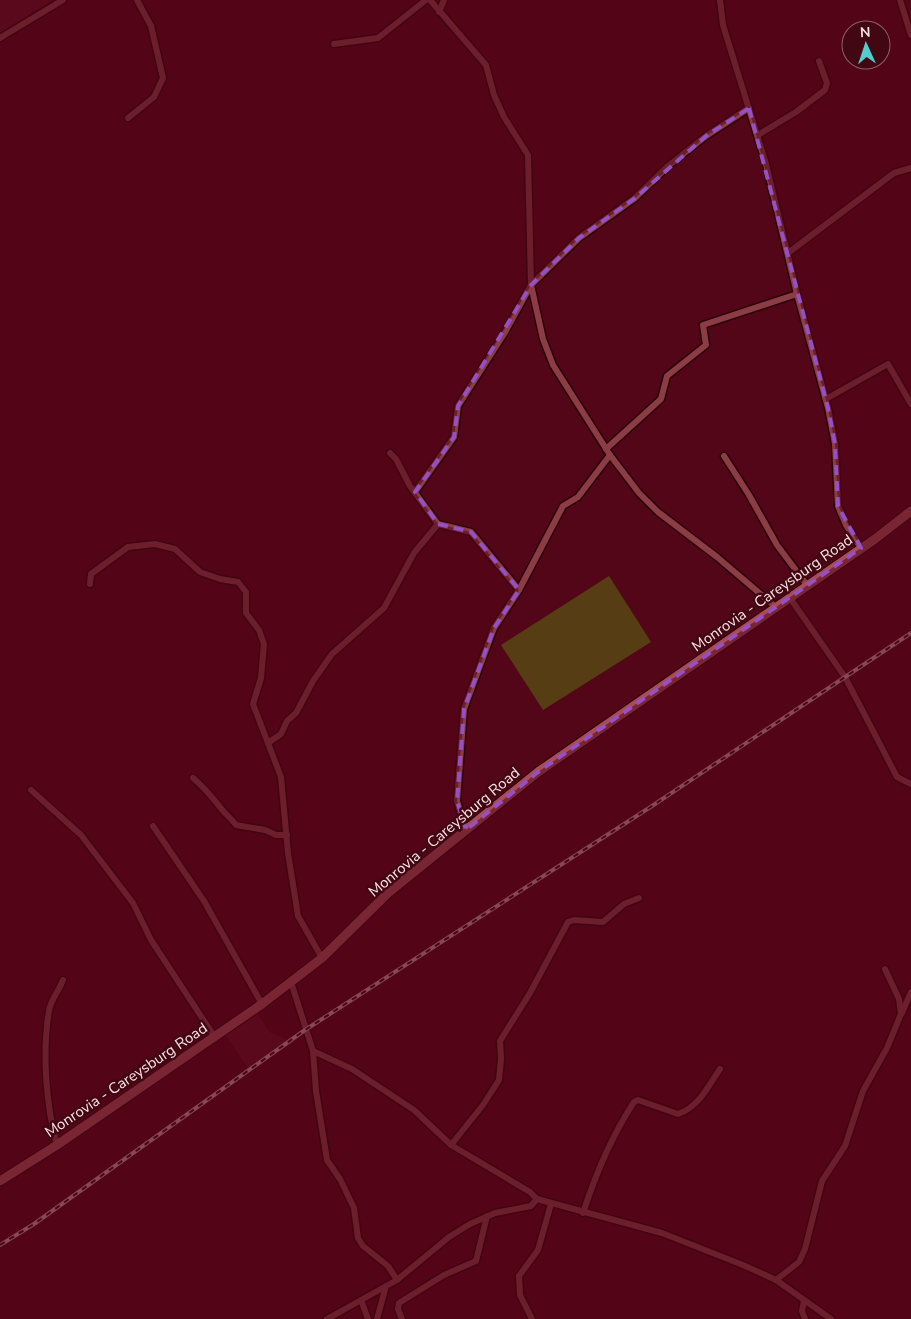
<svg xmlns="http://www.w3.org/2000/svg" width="911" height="1319" font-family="'Nunito Sans',sans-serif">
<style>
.built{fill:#620c1f}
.green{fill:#563d14}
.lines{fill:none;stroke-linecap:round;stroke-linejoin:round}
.minor-casing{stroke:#2a0409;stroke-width:9}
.secondary-casing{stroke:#2a0409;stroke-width:11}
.minor{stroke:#8b3c45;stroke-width:6}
.secondary{stroke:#a84d57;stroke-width:9}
.rail-casing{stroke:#c5979e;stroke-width:4}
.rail{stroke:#410813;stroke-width:2;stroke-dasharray:5.5;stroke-linecap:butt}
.marked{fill:none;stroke:#9550c6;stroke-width:4;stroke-dasharray:10 6;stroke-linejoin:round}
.labels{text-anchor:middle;stroke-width:5;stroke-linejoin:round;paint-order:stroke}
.street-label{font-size:15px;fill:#fee1e2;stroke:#410813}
</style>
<rect width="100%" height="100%" fill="#530618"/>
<g class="built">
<path d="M0,0H52L0,34Z"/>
<path d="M257,1013L269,1032L286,1039L291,1037L294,1042L250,1071L225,1034Z"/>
</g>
<path class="green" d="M609,576L651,642L543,710L501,645Z"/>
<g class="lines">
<defs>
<g id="minor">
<path d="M430,0L486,65L494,95L504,117L528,155L531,285L543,339L553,365L610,455L639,493L658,512L717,557L777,608"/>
<path d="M720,0L723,25L766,164L797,294L828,408L835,444L838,506L846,525L861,548"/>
<path d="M900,0L911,35"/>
<path d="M439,12L444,0"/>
<path d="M0,38L63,0"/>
<path d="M334,44L378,38L426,0"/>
<path d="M128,118L154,97L163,78L151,26L137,0"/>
<path d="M758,135L796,112L825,90L827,83L819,61"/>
<path d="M788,253L894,173L911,168"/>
<path d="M826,399L888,364L911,404"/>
<path d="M606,449L661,399L667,376L706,345L703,325L797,294"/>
<path d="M724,456L749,495L777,545L807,585"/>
<path d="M415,492L454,437L458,406L504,334L531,285L579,238L635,198L668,166L706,136L749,108"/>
<path d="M438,524L471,532L519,590"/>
<path d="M90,584L91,574L128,547L155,544L175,549L200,572L220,579L238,582L246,592V613L259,630L264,644L261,678L253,704L281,777L288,853L298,916L322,958"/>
<path d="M790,598L845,677L897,777L911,784"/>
<path d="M268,743L281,734L287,721L296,713L313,681L332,654L384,608L414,553L438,524L410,486L396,459L390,453"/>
<path d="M193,778C206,789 209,794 220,807C225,814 231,818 236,825L265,830L276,835H287"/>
<path d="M31,790L81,835L133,903L151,940L214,1036"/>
<path d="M153,826L204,901L262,1004"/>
<path d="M466,830L457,801L464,709L494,628L519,590L563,506L578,497L610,455"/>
<path d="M291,982L313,1051L352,1069L414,1110L451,1145L530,1192L537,1199L662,1233L743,1265L776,1280L831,1319"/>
<path d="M902,1013L911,992"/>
<path d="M313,1051L316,1091L327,1160L340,1179L354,1208L358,1238L363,1246L388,1266L397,1280"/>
<path d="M57,1145C46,1106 42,1052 49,1011C50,1001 59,991 63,980"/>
<path d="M451,1145L483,1105L499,1080L501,1059L500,1041L530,993L568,922L574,920L603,922L624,904L639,898"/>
<path d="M583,1213C596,1173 611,1137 634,1102L638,1100L678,1114C699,1107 708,1086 720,1069"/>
<path d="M776,1280L799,1262L805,1249L822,1181L845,1146L863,1091L887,1048L901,1014L899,999L885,969"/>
<path d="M361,1300L368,1319"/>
<path d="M804,1301L802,1311L805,1319"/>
<path d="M327,1319L397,1280L449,1237L470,1224L495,1213L531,1206L537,1199"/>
<path d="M377,1319L386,1286"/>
<path d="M402,1319L398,1309L399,1303L444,1275L476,1261L487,1216"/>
<path d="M532,1319L520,1295L519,1276L538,1250L551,1204"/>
</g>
<path id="secondary" d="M0,1181L57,1145L262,1004L322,958L388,893L538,772L875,539L911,511"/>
</defs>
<use href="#minor" class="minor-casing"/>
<use href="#secondary" class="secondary-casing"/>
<use href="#minor" class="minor"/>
<use href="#secondary" class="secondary"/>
<defs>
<path id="rail" d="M0,1245L34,1224L305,1030L649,808L911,633"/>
</defs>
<use href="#rail" class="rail-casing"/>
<use href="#rail" class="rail"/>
</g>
<path d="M0 0H911V1319H0ZM749,108L828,408L835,444L838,506L861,548L538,772L466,830L457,801L464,709L494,628L519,590L471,532L438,524L415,492L454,437L458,406L531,285L579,238L635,198L706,136Z" fill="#530618" fill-opacity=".55" fill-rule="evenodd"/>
<path class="marked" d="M749,108L828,408L835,444L838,506L861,548L538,772L466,830L457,801L464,709L494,628L519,590L471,532L438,524L415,492L454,437L458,406L531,285L579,238L635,198L706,136Z"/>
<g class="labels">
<g class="street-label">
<text transform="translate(772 593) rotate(-35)" y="5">Monrovia - Careysburg Road</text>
<text transform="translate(444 832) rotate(-40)" y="5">Monrovia - Careysburg Road</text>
<text transform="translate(126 1080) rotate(-34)" y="5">Monrovia - Careysburg Road</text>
</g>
</g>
<g transform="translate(866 45) rotate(357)"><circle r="24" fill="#410813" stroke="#8d5f66"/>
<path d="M0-4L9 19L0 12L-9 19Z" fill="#52cdcd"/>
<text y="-8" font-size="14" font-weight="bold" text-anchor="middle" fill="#fee1e2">N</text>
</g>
</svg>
